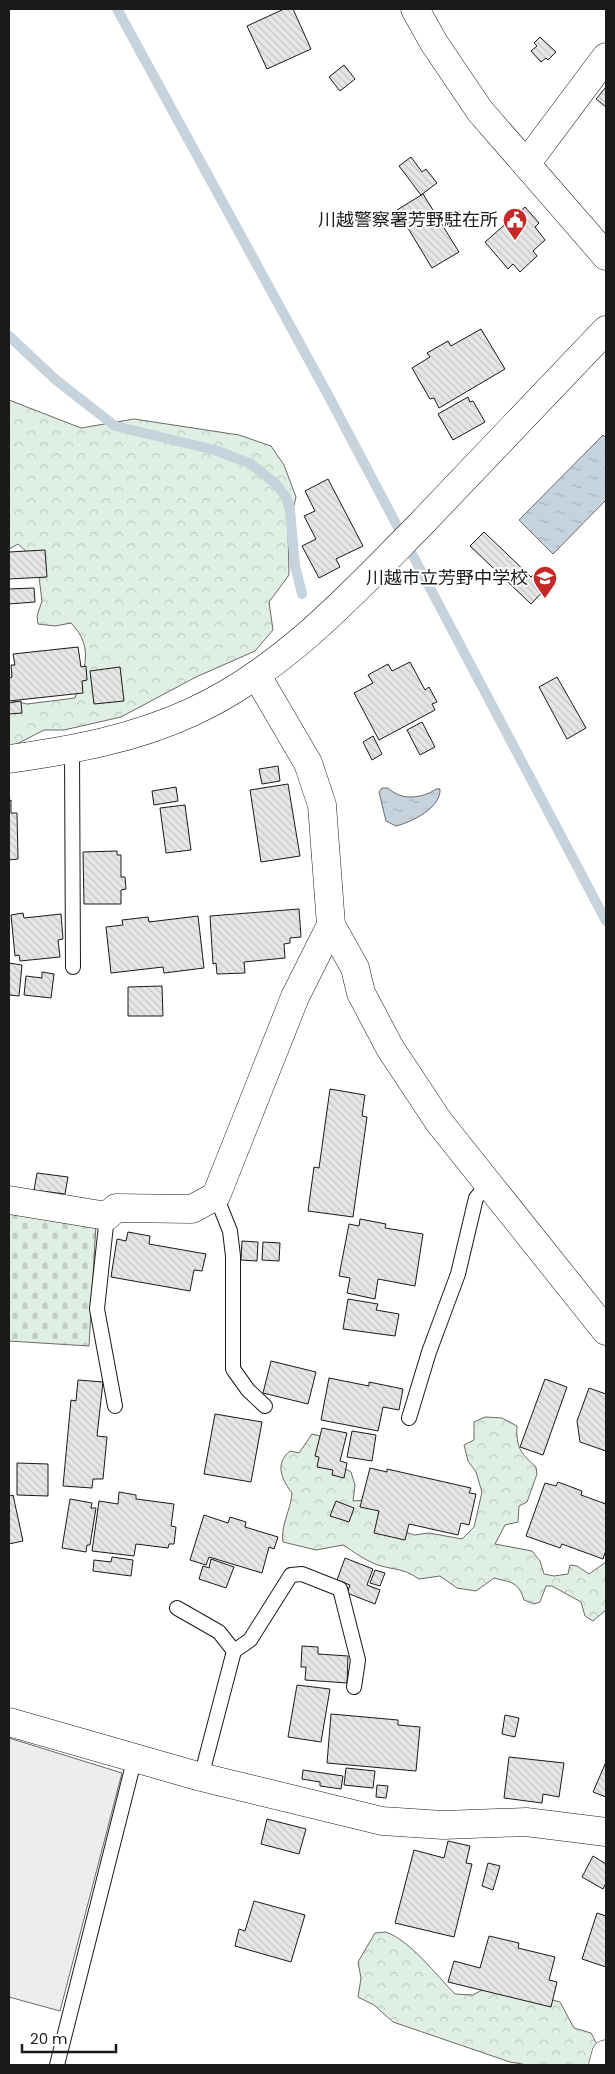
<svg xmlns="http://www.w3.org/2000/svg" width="615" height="2074" font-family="Poppins,'Noto Sans JP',sans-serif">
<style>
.forest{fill:url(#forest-crowns);stroke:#6a6a6a}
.cemetery{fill:url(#cemetery-stones);stroke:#6a6a6a}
.parking{fill:#ededed;stroke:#6a6a6a}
.water{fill:url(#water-ripples);stroke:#6a6a6a}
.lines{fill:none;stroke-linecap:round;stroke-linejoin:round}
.stream{stroke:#c6d2dc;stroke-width:10}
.building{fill:url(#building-back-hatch);stroke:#1a1a1a}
.service-casing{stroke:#1a1a1a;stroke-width:16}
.minor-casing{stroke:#1a1a1a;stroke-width:29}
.tertiary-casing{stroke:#1a1a1a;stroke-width:29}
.service{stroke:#fff;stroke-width:14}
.minor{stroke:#fff;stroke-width:28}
.tertiary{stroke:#fff;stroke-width:28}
.labels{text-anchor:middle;stroke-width:4;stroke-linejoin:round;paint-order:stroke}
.poi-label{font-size:18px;fill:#1a1a1a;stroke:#fff;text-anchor:end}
</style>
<defs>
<pattern id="forest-crowns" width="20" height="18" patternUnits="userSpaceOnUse" patternTransform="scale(1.25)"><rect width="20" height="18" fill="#e0efe3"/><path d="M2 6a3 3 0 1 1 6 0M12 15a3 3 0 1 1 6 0" fill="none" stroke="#c0ccc2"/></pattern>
<pattern id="cemetery-stones" width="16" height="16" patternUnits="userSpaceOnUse" patternTransform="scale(1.25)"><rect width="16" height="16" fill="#e0efe3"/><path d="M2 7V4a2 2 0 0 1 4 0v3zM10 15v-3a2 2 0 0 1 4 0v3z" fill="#c0ccc2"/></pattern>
<pattern id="water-ripples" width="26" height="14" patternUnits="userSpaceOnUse" patternTransform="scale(1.25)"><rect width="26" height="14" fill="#c6d2dc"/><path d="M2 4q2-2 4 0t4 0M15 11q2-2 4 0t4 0" fill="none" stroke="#aab4bc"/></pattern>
<pattern id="building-back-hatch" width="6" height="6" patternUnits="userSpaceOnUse" patternTransform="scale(1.25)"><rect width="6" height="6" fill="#e6e6e6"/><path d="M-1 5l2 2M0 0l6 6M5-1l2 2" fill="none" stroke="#c5c5c5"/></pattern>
</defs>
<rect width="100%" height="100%" fill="#fff"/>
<g class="forest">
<path d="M9,400L81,428L134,419L239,435L271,446L284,465L296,497L288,530L289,575L269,602L273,630L255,651L196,677L121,717L64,730H44L9,748V700L27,704L75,698C84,669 95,648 71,623L55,626L38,624L37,616L42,601L37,561L18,544L9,549Z"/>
<path d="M485,1417L502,1418L517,1426C516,1447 520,1453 536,1467L537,1474L527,1502L519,1506L518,1522L505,1525L495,1544L532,1551L540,1561L544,1574L554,1576L568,1574L570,1565L577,1566L589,1574L606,1562V1610L593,1621L585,1616L581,1602L552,1586H546L540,1602L534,1604L524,1600C518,1581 512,1583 494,1578L476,1591L457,1588L440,1576L419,1579C401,1567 397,1571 378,1565C366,1561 354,1552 343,1545L316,1550L283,1542C280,1527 291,1509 292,1493C282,1480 274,1464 290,1451L299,1453L312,1434L328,1438L337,1464L351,1472L355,1485L353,1501L368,1500L397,1529L414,1535L429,1533L462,1539L474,1527L482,1492L476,1472L468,1461L464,1445L474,1440V1422Z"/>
<path d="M386,1932C411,1941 436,1975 455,1994L473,1995L493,1984L560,2002L574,2028L591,2033L599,2048L590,2065H527L510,2062L393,2022L374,2005L358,1997L361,1978L358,1962L375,1933Z"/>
</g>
<path class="cemetery" d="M9,1210L96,1224L89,1346L9,1341Z"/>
<path class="parking" d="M9,1738L122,1773L60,2011L9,1997Z"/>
<g class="water">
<path d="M603,435L606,438V500L553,554L519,520Z"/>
<path d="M382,788H388C400,799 414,799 429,793C434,791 435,788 440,789C441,808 412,822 396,826L386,821L379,792Z"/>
</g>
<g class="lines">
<g class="stream">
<path d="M117,9L328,395L606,921"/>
<path d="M9,336L56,380L115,426L215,450L251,464L275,483L286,497L290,510L295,566L302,594"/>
</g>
</g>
<g class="building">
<path d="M284,9H293L311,49L267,69L247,26Z"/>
<path d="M540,37L556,52L548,60L546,58L541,62L531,51L537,46L534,43Z"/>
<path d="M344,65L355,79L340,91L329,77Z"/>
<path d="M606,87V107L596,99Z"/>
<path d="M411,157L422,172L426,169L437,183L421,195L399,166Z"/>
<path d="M423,194L459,252L432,268L397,210Z"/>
<path d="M525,207L539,223L535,227L545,240L533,251L537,256L520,272L513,264L508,269L485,242Z"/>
<path d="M481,329L505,369L439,408L434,398L430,399L412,368L430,357L427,353L448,341L451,346Z"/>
<path d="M468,397L470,402L473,401L485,422L453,440L438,414Z"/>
<path d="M328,479L363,546L336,559L340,567L319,578L302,546L316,539L304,516L315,511L305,491Z"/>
<path d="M484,532L531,577L534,574L547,587L531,604L470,546Z"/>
<path d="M45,550L47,577L9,579V552Z"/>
<path d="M34,588L35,602L9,604V589Z"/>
<path d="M78,647L81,667L86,666L87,680L82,681L83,693L9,701V678L12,677L11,665H15L13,654Z"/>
<path d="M410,662L425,690L429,687L437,702L432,704L435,710L379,740L354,693L373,683L368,675L388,664L392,671Z"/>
<path d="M120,667L124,701L94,704L90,671Z"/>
<path d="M557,677L586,728L567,739L539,687Z"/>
<path d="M21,701L22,713L9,714V703Z"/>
<path d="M422,722L435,747L420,755L407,730Z"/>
<path d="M373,736L382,754L372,760L363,742Z"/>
<path d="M278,766L280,781L262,784L259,769Z"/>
<path d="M288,784L300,856L261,862L250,790Z"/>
<path d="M176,787L178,801L154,805L152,791Z"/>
<path d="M11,800V813H17L18,859L9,860V801Z"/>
<path d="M185,805L191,850L166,853L160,808Z"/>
<path d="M117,851V855H121V877H125L126,889L121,890V904H84L83,852Z"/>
<path d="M299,909L301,937L290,938V943L284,944L285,958L244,962L245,973L217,974L216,963L213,964L210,916Z"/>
<path d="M23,913L24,918L61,914L63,939L58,940L60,957L20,961L19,955L15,956L11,915Z"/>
<path d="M198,916L204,968L164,973L163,967L111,973L106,927L123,925L122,920L148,917L149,922Z"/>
<path d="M9,963L22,965L19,996L10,995L9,992Z"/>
<path d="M42,972L54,974L51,998L24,995L26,976L42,978Z"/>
<path d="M162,986L163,1016H128V987Z"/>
<path d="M330,1089L365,1095L362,1116L367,1117L353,1217L308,1211L314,1167L319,1168Z"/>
<path d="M37,1173L68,1177L65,1194L34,1190Z"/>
<path d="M360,1219L386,1224L385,1228L423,1234L415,1286L378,1279L375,1299L347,1293L350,1278L339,1276L349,1224L359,1226Z"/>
<path d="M128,1232L150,1236L149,1244L206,1254L202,1271L194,1270L190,1291L111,1277L117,1239L126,1241Z"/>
<path d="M242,1241L258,1242L257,1261L241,1260Z"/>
<path d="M263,1242L280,1243L279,1261L262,1260Z"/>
<path d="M348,1299L378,1304L376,1310L399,1314L395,1336L343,1329Z"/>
<path d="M271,1361L316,1372L308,1404L263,1393Z"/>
<path d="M329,1378L369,1386V1382L403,1389L399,1410L383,1407L378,1431L321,1420Z"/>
<path d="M545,1379L567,1387L543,1455L520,1447Z"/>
<path d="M78,1380L103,1382L97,1436L107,1437L103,1479H93L92,1488L63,1486L71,1400L76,1401Z"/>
<path d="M589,1388L606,1394V1451L580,1442L577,1421Z"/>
<path d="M215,1414L262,1422L251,1482L204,1474Z"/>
<path d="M322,1428L347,1433L340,1461L347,1463L344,1478L332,1475L333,1470L317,1467L319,1457L315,1456Z"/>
<path d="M352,1431L376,1435L372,1461L347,1457Z"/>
<path d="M17,1463L48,1464V1496L17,1495Z"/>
<path d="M370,1468L387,1472V1469L471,1488L469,1493L476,1494L469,1525L461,1523L458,1535L409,1524L405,1540L374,1533L379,1511L360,1507Z"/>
<path d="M558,1482L582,1491L581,1495L606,1504V1550L603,1559L562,1544L560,1548L526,1536L545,1483L556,1486Z"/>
<path d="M119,1492L136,1495V1499L174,1504L171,1526L176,1527L174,1544H169L168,1548L136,1544L134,1556L92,1551L99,1501L118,1504Z"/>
<path d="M13,1495L23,1541L9,1544V1496Z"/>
<path d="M70,1499L92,1503L91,1508H96L90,1545H87L86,1552L62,1548Z"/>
<path d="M336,1501L354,1508L349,1522L330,1516Z"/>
<path d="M204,1515L228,1523L230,1517L246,1522L245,1527L278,1537L274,1549L269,1547L262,1573L209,1557L206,1565L190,1560Z"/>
<path d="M112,1557L133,1560L131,1576L93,1571L94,1560L111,1562Z"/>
<path d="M345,1558L373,1569L367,1585L380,1590L375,1604L347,1593L350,1585L337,1580Z"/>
<path d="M211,1559L234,1567L226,1588L199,1579L203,1566L209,1568Z"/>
<path d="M375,1570L385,1573L380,1586L370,1583Z"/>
<path d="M302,1646L318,1647V1654L348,1656L347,1683L305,1680L306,1667H301Z"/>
<path d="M297,1685L330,1689L321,1742L288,1737Z"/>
<path d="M331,1714L398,1720V1725L420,1727L416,1771L327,1763Z"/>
<path d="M505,1715L519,1718L515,1737L502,1734Z"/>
<path d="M509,1757L564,1763L559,1797L543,1794L542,1803L504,1798Z"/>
<path d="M606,1762V1797L593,1792Z"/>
<path d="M346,1768L375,1771L373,1788L344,1785Z"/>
<path d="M303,1770L343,1776L341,1789L320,1786V1782L302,1779Z"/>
<path d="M377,1785L388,1786L386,1798L376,1797Z"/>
<path d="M267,1819L306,1829L299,1854L261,1844Z"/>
<path d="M448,1841L470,1846L466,1863L472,1864L454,1937L395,1923L414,1850L444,1858Z"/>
<path d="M593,1856L606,1864V1883L603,1889L582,1877Z"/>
<path d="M488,1863L500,1866L493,1890L482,1886Z"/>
<path d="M254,1901L305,1915L291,1962L235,1946L239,1929L245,1931Z"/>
<path d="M597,1913L606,1916V1967L582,1959Z"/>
<path d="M489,1936L519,1943L518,1948L555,1957L549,1980L557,1982L551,2007L448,1982L454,1961L480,1968Z"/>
</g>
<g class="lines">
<defs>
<g id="service">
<path d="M72,750L73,967"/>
<path d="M216,1196L230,1231L233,1256V1369L248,1390L265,1406"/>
<path d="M107,1216L97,1309L115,1406"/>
<path d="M409,1418L429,1352L458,1274L476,1198L488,1184"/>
<path d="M177,1608L219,1632L234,1651L201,1777"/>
<path d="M234,1651L250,1640L291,1575L302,1574L340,1589L358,1660L354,1687"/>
<path d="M57,2065L135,1757"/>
</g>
<g id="minor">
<path d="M526,164L606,57"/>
<path d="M257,676L308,763L322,805L331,925L355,968L361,993L390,1048L439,1122L606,1331"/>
<path d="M9,1200L107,1216L116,1208L192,1209L216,1196L295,997L331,925"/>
<path d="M9,1722L201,1777L382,1821L443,1825L526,1822L606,1832"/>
<path d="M603,2065L606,2054"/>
</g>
<g id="tertiary">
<path d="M415,9L434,43L480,111L606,256"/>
<path d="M9,759C72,750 134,739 192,712C282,671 352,594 420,525C482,460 544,395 606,330"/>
</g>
</defs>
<use href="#service" class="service-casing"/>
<use href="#minor" class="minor-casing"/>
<use href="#tertiary" class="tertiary-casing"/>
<use href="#service" class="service"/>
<use href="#minor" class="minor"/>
<use href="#tertiary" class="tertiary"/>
</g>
<defs>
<symbol id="civic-pin" viewBox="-11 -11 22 30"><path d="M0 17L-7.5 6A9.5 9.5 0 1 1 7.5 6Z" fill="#c62828" stroke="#fff"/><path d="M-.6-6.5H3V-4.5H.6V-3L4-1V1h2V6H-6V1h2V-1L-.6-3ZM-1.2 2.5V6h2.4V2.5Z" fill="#fff"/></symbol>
<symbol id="school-pin" viewBox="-11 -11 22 30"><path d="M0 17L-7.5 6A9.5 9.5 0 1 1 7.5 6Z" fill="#c62828" stroke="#fff"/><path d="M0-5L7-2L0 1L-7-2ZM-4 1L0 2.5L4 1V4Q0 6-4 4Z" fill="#fff"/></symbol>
</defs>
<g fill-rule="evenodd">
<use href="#civic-pin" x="501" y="206" width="28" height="38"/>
<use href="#school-pin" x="531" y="564" width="28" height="38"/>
</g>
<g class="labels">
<g class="poi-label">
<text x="498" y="226">川越警察署芳野駐在所</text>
<text x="528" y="584">川越市立芳野中学校</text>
</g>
</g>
<rect width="615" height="2074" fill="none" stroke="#1a1a1a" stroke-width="20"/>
<path d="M22 2044v8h94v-8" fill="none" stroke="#1a1a1a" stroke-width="2.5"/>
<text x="30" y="2044" font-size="15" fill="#1a1a1a" stroke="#ffffff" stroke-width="4" paint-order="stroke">20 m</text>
</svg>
